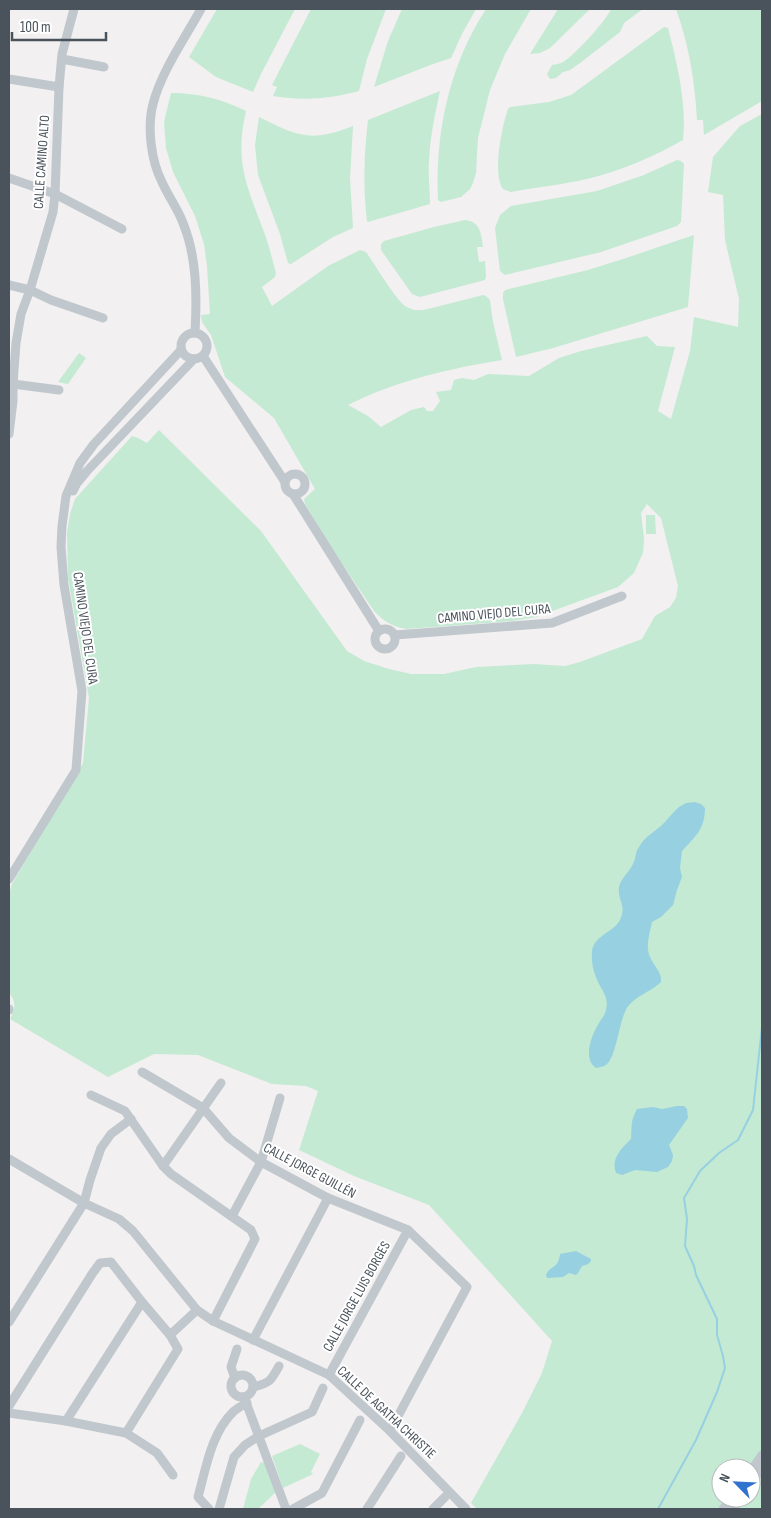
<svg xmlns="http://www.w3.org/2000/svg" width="771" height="1518" font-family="'Sofia Sans Condensed',sans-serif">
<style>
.green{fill:#c4ead3;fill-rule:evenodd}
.water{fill:#97d1e1}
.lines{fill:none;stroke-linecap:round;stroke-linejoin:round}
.stream{stroke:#97d1e1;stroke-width:2}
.minor{stroke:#c0c7cd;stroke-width:9}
.labels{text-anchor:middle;stroke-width:4;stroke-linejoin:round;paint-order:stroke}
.street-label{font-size:14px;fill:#4a535b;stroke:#fff}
</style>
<rect width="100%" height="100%" fill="#f2f0f0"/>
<g class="green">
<path d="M217,9H295L261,74L253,92L216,77L189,57Z"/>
<path d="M311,9H386L367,59L359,91C329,99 304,101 273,96L277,87L272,85Z"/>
<path d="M402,9H476L462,34L451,58L433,64L374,87L388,41Z"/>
<path d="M486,9H531L505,54L490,90L478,138L476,173L473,183L470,189L461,197L441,202L438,200C435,133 449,66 486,9Z"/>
<path d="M558,9H590L550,48L540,53L530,54Z"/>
<path d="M611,9H643L624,23L620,32L580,63L570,70L563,72L556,78L550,79L547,74L552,65C555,64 560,64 563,62C575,55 606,21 611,9Z"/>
<path d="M676,9H762V101L704,135L703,120H697C695,82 689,45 676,9Z"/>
<path d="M664,27L668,28C677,63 687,104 683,140C653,157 620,171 587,179C562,185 536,187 511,192L503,189C492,174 502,126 508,109L510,107L549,102L571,95Z"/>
<path d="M440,91C435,114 430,137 429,161C428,175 430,189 430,204L368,222L367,221C363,187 364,154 368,120Z"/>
<path d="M171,93C198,93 222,99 246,111C234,162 247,186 264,232C269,245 272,259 276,273L275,277L262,287L272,306L328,266L360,250L366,252C374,263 396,300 405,306C413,311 419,311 428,309L483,295L486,296L490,300L493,322L502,360C448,369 398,380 348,405L368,416L381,427L411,410L424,407L427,411H433L440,401L436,392L451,390L454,380L462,378L474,380L488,374L529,376L559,358L581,351L647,336L657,346L675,347L658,411L671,419L690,351L694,317L738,327L739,299L725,240L723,195L708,192L713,157L740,126L762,114V1509H477L471,1503L522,1413L542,1373L552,1341L429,1205L354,1176L299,1150L318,1091L306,1086L272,1084L198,1055L154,1054L108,1077L10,1019C15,1009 17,1002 9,993V894L12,884L83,763L89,698L68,578L67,533L70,514L75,499L132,436L138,438L147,443L159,430L261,531L347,651L364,661L389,669L411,674H444L476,667L534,664L565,666L580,662L642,639L655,616L670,607L676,598L678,586L661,518L647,504L641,513L644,539L643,553L634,573L618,587L536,617L512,621L406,629C393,627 383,621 374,611L332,549L305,504L304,499L315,489L274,418L225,377L211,335L202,322L201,315L210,314L207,266L204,244L195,216L173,172L166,148L164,122ZM721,1468H751V1498H721Z"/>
<path d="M259,117C297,136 311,143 353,126L350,178L353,228L333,237L291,264L288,263L280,234L258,175L255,145Z"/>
<path d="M677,160L681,161L684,164L681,222L677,226L601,252L505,275L500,271L495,228L500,215L511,206L597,191L644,175Z"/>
<path d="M465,220C481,222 481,234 483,247H477L479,262L485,261L486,276L485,280L420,297L412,294L381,250V244L384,241L434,227Z"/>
<path d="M694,235L688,307L553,348L516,357L503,299V293L505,290L588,270L626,258Z"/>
<path d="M79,353L86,358L68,384L58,382Z"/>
<path d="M646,515H655L656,534H646Z"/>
<path d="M300,1444L320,1454L311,1472L313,1474L283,1488L272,1456Z"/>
<path d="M261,1462L266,1463L277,1491L258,1509H243L251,1479Z"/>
</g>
<g class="water">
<path d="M695,802L701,804L705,808C705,829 695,837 682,851L680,868L682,877L677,890L673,905L661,917L652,922C650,933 645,946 650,957C654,966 662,972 661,982C650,993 631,997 625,1012C619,1024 616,1056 607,1064C604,1067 600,1067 596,1068C582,1059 592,1034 599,1023C601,1019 605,1015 606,1010C609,998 603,992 598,982C594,973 591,963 592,953C592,936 613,933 620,920C627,905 617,900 619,887C621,878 629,872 633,864C636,859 635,852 639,847C644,837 656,831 664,823C669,818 673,812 679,807L686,803Z"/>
<path d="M677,1106H684L687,1109L688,1118L669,1145L673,1155L672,1161L668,1167L657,1172L635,1170L622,1175L616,1173C611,1158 621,1149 631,1139C632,1126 630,1122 637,1109L653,1107L662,1109Z"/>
<path d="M576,1251L591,1259C591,1264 586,1265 582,1266L578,1273L576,1275L569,1273L563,1277L547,1278L546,1275C550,1265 558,1270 560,1254Z"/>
</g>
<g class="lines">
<path class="stream" d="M658,1509L696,1440L717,1392L725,1368L723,1356L717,1335V1319L696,1275L694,1266L685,1246L687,1219L684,1198L700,1171L719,1153L738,1140L753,1110L762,1027"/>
<g class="minor">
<path d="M62,59L104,67"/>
<path d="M9,79L59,87"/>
<path d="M9,178L55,194L122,229"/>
<path d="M9,285L30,290L51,300L103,318"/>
<path d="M195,332C197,297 197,257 183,223C178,209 168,196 162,182C151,161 147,127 153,104C161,72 185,38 201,9"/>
<circle cx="194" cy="346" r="13"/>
<path d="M203,356L285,482"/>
<path d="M13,384L59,390"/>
<path d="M9,434L13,401V384L16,343L21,314L30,290L53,212L55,194L59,87L62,54L74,9"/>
<circle cx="295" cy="484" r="10"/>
<path d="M73,491L77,483L87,471L194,359"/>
<path d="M293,494L379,631"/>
<circle cx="385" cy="639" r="10"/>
<path d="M395,635L552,623L622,596"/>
<path d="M9,879L76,770L82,691L64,585L61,547L62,526L66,496L80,463L94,444L181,350"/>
<path d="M9,1009V1010"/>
<path d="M142,1072L203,1108L229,1138L261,1162L328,1198L408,1230L467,1287L390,1431"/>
<path d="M91,1095L125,1111L163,1166L171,1174L251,1230L255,1239L213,1321"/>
<path d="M9,1159L84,1203L119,1219L133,1231L197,1310L213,1321L329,1375L390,1431L466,1509"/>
<path d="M163,1166L221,1083"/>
<path d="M232,1216L261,1162L280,1098"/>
<path d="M9,1322L84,1203L90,1180L101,1148L111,1134L131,1119"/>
<path d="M170,1335L197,1310"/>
<path d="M253,1340L328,1198"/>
<path d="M329,1375L408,1230"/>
<circle cx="242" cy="1386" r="11"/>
<path d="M235,1378L231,1367L237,1349"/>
<path d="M253,1387C270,1383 271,1381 279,1366"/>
<path d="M244,1397L286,1509"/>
<path d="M9,1406L92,1274L100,1263L111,1262L142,1302L170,1335L178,1349L126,1433"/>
<path d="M9,1413L66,1421L126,1433L157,1453L173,1475"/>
<path d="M66,1421L142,1302"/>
<path d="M751,1471L762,1455"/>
<path d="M751,1484L762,1468"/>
<path d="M209,1509L198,1497C206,1468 211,1433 234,1411C238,1408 243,1405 247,1403"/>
<path d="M219,1509L234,1457L245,1445L259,1436L312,1412L323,1388"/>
<path d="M293,1509L322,1493L360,1420"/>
<path d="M367,1509L401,1456"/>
<path d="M433,1509L445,1497"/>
<path d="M723,1509L732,1498"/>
<path d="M733,1509L741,1498"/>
</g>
</g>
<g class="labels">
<g class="street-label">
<text transform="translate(41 162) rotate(-86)" y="5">CALLE CAMINO ALTO</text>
<text transform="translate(494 613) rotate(-5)" y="5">CAMINO VIEJO DEL CURA</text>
<text transform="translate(86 628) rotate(82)" y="5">CAMINO VIEJO DEL CURA</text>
<text transform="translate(310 1170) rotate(28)" y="5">CALLE JORGE GUILLÉN</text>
<text transform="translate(356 1296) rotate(-61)" y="5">CALLE JORGE LUIS BORGES</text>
<text transform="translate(387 1412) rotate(43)" y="5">CALLE DE AGATHA CHRISTIE</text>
</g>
</g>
<rect width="771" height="1518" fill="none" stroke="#4a535b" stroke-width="20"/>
<g transform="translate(736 1483) rotate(294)"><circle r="24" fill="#ffffff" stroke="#b7babd"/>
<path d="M0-4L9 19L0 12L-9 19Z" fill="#3072cd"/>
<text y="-8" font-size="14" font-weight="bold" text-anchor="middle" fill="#4a535b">N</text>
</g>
<path d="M12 32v8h94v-8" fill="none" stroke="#4a535b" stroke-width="2.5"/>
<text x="20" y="32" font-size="15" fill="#4a535b" stroke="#ffffff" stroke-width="4" paint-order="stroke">100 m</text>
</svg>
